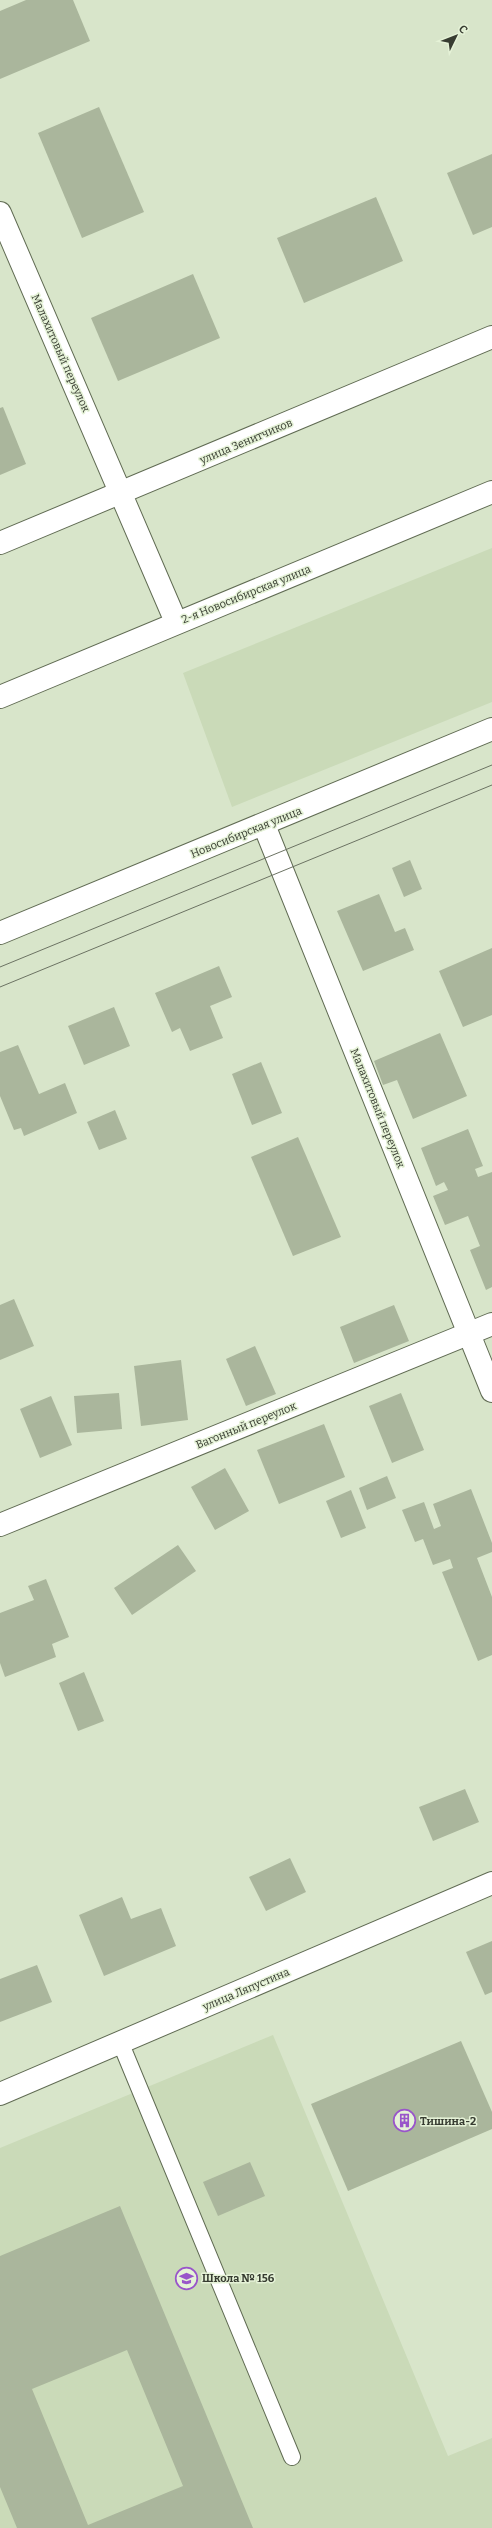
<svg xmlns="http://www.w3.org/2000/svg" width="492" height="2528" font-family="Bitter,serif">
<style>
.built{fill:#cadab8}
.building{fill:#aab69c;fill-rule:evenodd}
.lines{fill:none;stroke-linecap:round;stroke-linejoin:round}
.lane-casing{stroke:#606b53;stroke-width:18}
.street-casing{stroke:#606b53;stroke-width:24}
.primary-casing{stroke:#606b53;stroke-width:24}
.lane{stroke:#fff;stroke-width:16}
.street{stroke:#fff;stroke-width:22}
.primary{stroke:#fff;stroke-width:22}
.tram{stroke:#6c7363;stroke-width:1}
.labels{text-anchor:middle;stroke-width:3;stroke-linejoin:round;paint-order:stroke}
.street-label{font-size:11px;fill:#373c31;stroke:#e5f2d7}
.poi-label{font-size:11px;font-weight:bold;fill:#373c31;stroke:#e5f2d7;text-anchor:start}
</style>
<rect width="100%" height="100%" fill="#d8e5ca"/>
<g class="built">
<path d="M492,548V702L232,807L183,673Z"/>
<path d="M273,2035L448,2456L492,2438V2528H0V2148Z"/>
</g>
<g class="building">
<path d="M26,0H73L90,41L0,79V11Z"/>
<path d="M99,107L144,212L82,238L38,133Z"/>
<path d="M492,154V227L473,235L447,173Z"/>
<path d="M376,197L403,261L304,303L277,238Z"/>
<path d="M193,274L220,338L118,381L91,318Z"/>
<path d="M3,407L26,464L0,475V408Z"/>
<path d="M410,860L422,889L404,897L392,868Z"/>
<path d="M379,894L395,932L405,928L414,950L363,971L337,911Z"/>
<path d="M492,948V1015L463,1027L439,971Z"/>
<path d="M219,966L232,997L210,1006L223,1038L190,1051L180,1028L172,1032L155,993Z"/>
<path d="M114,1007L130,1046L84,1065L68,1026Z"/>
<path d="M440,1033L467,1096L413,1119L397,1080L383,1085L374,1061Z"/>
<path d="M18,1045L39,1094L65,1083L77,1113L24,1136L21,1128L14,1130L0,1096V1052Z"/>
<path d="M261,1062L282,1113L252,1125L232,1074Z"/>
<path d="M115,1110L127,1139L99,1150L87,1122Z"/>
<path d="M468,1129L483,1166L475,1169L478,1177L492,1172V1287L486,1290L470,1250L480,1246L468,1216L445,1225L433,1196L448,1190L444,1182L436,1186L421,1148Z"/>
<path d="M298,1137L341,1237L293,1256L251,1157Z"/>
<path d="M14,1299L34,1346L0,1360V1305Z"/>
<path d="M394,1305L409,1341L354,1363L340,1327Z"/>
<path d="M255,1346L276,1394L246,1406L226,1359Z"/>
<path d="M181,1360L188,1420L141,1426L134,1366Z"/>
<path d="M119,1393L122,1429L77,1433L74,1396Z"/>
<path d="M401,1393L424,1450L392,1463L369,1406Z"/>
<path d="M51,1396L72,1445L40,1458L20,1409Z"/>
<path d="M324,1424L345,1477L279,1504L257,1450Z"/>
<path d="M225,1468L249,1511L215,1530L191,1487Z"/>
<path d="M387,1476L396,1498L367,1510L359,1488Z"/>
<path d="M471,1489L492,1543V1552L477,1558L492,1597V1655L478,1661L442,1572L453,1568L450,1559L433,1565L423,1539L415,1542L402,1510L424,1502L434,1529L441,1526L433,1504Z"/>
<path d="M351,1490L366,1528L341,1538L326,1501Z"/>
<path d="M178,1545L196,1571L132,1615L114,1588Z"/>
<path d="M46,1579L69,1637L52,1644L56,1657L5,1677L0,1663V1613L34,1600L28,1586Z"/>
<path d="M84,1672L104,1721L78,1731L59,1683Z"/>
<path d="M465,1789L479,1822L433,1841L419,1807Z"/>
<path d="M290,1858L306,1892L266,1911L249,1877Z"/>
<path d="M122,1897L131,1919L161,1908L176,1946L104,1976L79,1915Z"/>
<path d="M492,1941V1992L485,1995L466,1952Z"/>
<path d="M37,1965L52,2002L0,2022V1979Z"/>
<path d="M461,2041L492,2112V2129L348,2191L311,2104Z"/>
<path d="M250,2162L265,2196L218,2216L203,2182Z"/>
<path d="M120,2206L253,2528H17L0,2487V2256ZM127,2350L183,2486L88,2525L32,2389Z"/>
</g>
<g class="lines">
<defs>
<path id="lane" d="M121,2044L292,2457"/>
<g id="street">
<path d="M0,213L176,622"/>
<path d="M0,543L492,337"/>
<path d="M264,825L492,1391"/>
<path d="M0,933L492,729"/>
<path d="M0,1525L492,1324"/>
<path d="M0,2094L492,1883"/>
</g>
<path id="primary" d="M0,697L492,492"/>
</defs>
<use href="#lane" class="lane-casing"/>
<use href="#street" class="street-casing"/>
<use href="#primary" class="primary-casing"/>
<use href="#lane" class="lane"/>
<use href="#street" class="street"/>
<use href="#primary" class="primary"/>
<g class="tram">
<path d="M0,967L492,765"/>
<path d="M0,987L492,785"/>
</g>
</g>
<defs>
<symbol id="building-ring" viewBox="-11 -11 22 22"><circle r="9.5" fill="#e5f2d7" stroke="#9955ca" stroke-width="1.5"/><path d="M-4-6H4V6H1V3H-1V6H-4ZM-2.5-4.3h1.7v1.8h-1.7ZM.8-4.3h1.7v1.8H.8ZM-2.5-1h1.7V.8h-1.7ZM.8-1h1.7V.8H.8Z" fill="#9955ca"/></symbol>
<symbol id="school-ring" viewBox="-11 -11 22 22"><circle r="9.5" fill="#e5f2d7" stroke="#9955ca" stroke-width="1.5"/><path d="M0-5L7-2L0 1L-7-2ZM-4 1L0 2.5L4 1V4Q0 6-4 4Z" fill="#9955ca"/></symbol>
</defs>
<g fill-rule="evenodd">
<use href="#building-ring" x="392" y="2108" width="25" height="25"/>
<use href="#school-ring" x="174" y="2266" width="25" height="25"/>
</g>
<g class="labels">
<g class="street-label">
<text transform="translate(61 353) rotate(66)" y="4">Малахитовый переулок</text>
<text transform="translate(246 441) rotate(-23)" y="4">улица Зенитчиков</text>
<text transform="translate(246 594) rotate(-22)" y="4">2-я Новосибирская улица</text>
<text transform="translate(246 832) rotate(-22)" y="4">Новосибирская улица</text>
<text transform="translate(378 1108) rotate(68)" y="4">Малахитовый переулок</text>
<text transform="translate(246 1425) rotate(-22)" y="4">Вагонный переулок</text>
<text transform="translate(246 1989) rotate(-23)" y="4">улица Ляпустина</text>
</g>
<g class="poi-label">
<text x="420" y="2125">Тишина-2</text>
<text x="202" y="2282">Школа № 156</text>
</g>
</g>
<g transform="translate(456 36) rotate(47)" stroke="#e5f2d7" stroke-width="3" paint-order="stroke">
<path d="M0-3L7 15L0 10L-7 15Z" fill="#373c31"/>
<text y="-6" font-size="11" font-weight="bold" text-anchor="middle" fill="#373c31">С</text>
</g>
</svg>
